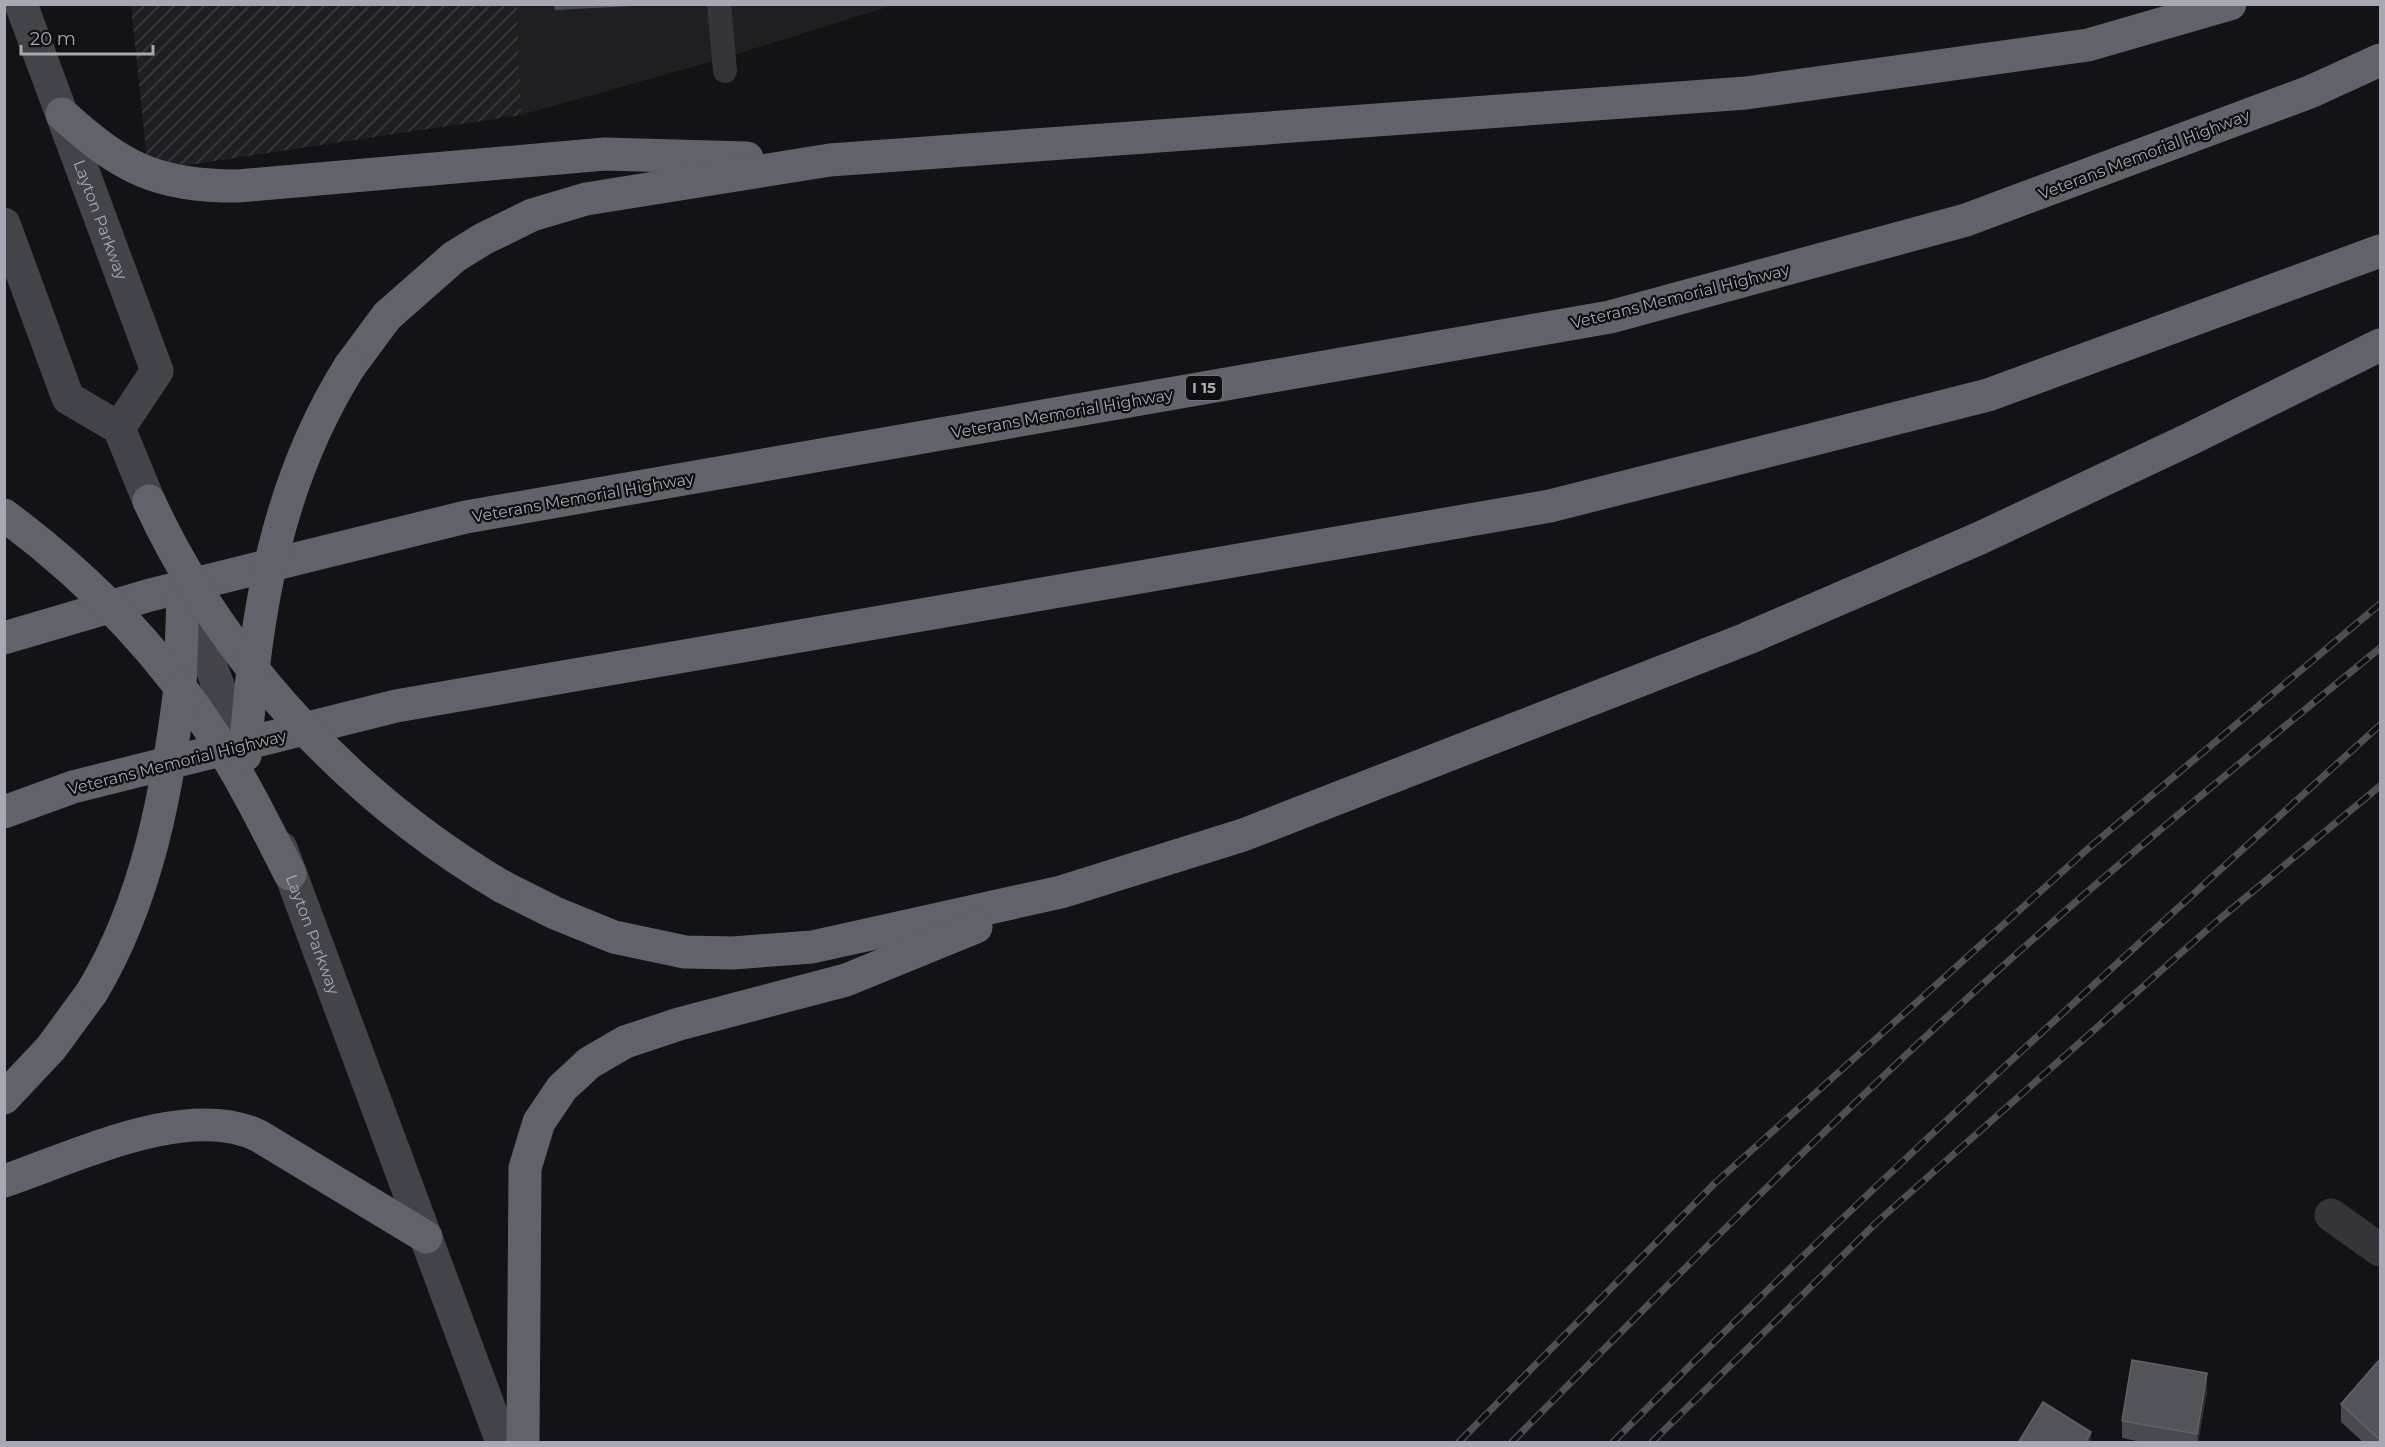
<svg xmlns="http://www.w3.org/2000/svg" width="2385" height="1447" font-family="Montserrat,sans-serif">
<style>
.built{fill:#1f1f21}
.industrial{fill:url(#industrial-furrows)}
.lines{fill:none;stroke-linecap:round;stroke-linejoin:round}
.service{stroke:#353539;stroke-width:24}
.minor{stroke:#353539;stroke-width:33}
.secondary{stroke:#434449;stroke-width:33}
.motorway{stroke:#61636a;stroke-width:33}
.rail-casing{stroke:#4e4f54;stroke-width:7}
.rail{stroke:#0e0e10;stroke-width:4.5;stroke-dasharray:14;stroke-linecap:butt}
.secondary-bridge{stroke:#434449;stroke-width:33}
.motorway-bridge{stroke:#61636a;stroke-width:33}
.wall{fill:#494a4f}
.shaded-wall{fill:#2f3033}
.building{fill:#535459;stroke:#606267;stroke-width:1.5}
.labels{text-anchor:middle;stroke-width:4.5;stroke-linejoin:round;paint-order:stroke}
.shield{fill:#0e0e10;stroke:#787a82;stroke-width:1.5}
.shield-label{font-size:15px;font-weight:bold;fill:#a6a9b3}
.street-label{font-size:16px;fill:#a6a9b3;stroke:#0e0e10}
</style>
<defs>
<pattern id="industrial-furrows" width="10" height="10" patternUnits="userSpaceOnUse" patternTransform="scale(1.5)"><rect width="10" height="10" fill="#1f1f21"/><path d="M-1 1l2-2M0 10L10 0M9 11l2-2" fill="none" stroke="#3d3d3f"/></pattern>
</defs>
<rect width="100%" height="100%" fill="#131315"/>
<path class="built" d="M517,5H894L721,59L521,115Z"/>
<path class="industrial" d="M131,5H517L521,115L148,171Z"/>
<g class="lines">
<path class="service" d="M719,4L725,71"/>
<path class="minor" d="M2331,1215L2380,1250"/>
<g class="secondary">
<path id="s1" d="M21,4L157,371L119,428"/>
<path d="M4,224L68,398L119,428L149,501"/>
<path d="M183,593L216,680"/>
<path id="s2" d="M281,848L502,1442"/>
</g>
<g class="motorway">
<path d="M62,114C122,168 156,186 238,186L605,154L747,158"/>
<path d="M350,366L387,316L454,257L483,239L532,215L586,199L830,160L1746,93L2088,45L2230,4"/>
<path d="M4,638L150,595L466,517L1610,317L1966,220L2310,92L2380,60"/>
<path d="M180,688L183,593"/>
<path d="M4,812L73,787L396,706L1550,506L1988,395L2380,251"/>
<path d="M503,887L555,913L614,937L685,952L733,953L812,947L1061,892L1243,835L1746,639L1980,538L2190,439L2380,345"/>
<path d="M4,1098L51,1048L92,992"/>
<path d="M4,1181C75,1157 188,1101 259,1136L426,1237"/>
<path d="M523,1442L525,1168L539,1122L562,1088L589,1063L625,1042L679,1024L846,980L976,927"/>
</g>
<defs>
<g id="rail">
<path d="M1459,1442L1714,1184L2091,846L2380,604"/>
<path d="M1512,1442C1659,1293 1806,1146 1961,1004C2096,880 2239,764 2380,648"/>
<path d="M1613,1442C1860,1194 2120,960 2380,725"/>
<path d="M1652,1442L1877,1222L2216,922L2380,786"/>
</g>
</defs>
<use href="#rail" class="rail-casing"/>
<use href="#rail" class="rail"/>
<path class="secondary-bridge" d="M216,680L245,755"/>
<g class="motorway-bridge">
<path d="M149,501C222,660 352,798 503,887"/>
<path d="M4,515C89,578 162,653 218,742C245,784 267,829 290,874"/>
<path d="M245,755C255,616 275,485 350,366"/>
<path d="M92,992C147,900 167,793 180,688"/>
</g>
</g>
<g class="wall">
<path d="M554,4H653V5L555,10Z"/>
<path d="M2380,1359V1443H2364L2341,1422V1404Z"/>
<path d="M2207,1391L2198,1443H2147L2122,1438V1421Z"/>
</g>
<g class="shaded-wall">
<path d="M2207,1373V1391L2198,1443H2197V1434Z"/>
<path d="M2091,1432V1443H2085Z"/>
</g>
<g class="building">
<path d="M2380,1359V1440L2341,1404Z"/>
<path d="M2132,1360L2207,1373L2197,1434L2122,1421Z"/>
<path d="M2043,1402L2091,1432L2085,1443H2018Z"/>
</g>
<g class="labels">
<rect class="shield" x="1186" y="376" width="36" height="24" rx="4.5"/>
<g class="shield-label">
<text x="1204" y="393">I 15</text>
</g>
<g class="street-label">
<text transform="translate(2144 154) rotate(-21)" y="6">Veterans Memorial Highway</text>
<text dy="6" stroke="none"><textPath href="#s1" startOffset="230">Layton Parkway</textPath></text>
<text transform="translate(1680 296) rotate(-14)" y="6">Veterans Memorial Highway</text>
<text transform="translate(1062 413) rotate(-10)" y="6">Veterans Memorial Highway</text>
<text transform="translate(583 497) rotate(-10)" y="6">Veterans Memorial Highway</text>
<text transform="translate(177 762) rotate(-14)" y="6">Veterans Memorial Highway</text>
<text dy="6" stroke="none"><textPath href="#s2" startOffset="92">Layton Parkway</textPath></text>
</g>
</g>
<rect width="2385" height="1447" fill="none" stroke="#a6a9b3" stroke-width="12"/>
<path d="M21 45v9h132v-9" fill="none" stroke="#a6a9b3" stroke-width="3"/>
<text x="30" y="45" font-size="18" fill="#a6a9b3" stroke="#0e0e10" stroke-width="4.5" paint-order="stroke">20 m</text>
</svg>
